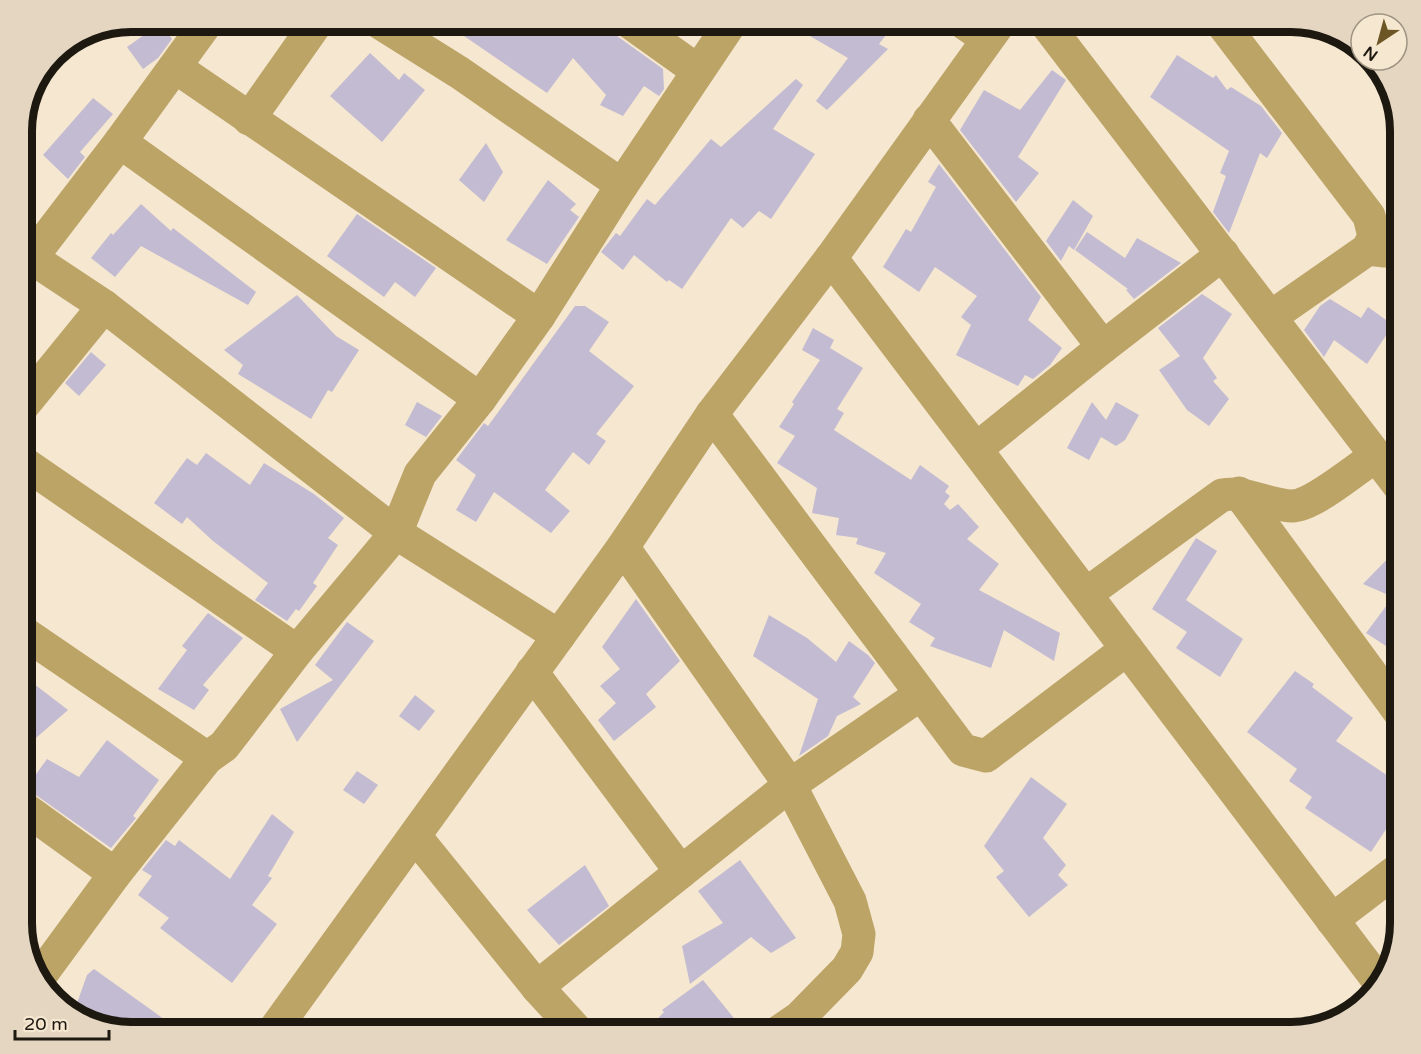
<svg xmlns="http://www.w3.org/2000/svg" width="1421" height="1054" font-family="'Varela Round',sans-serif">
<style>
.building{fill:#c3bbd2}
.lines{fill:none;stroke-linecap:round;stroke-linejoin:round}
.minor{stroke:#bca366;stroke-width:33}
.rim{fill:none;stroke:#1d1810;stroke-width:8}
</style>
<rect width="100%" height="100%" fill="#f5e7d0"/>
<g class="building">
<path d="M479,21H609L617,36L663,69L664,89L659,96L644,86L623,116L600,105L606,95L573,58L547,93L464,36Z"/>
<path d="M784,21H867L886,35L879,44L888,49L827,110L816,101L848,58Z"/>
<path d="M161,23L172,39L158,58L143,69L127,47Z"/>
<path d="M370,53L399,80L404,73L425,90L382,142L330,96Z"/>
<path d="M1177,55L1213,78L1216,75L1227,90L1231,87L1261,106L1282,133L1267,158L1260,153L1229,233L1213,212L1226,176L1220,173L1229,151L1150,97Z"/>
<path d="M1052,70L1066,80L1018,157L1039,173L1016,202L960,130L984,90L1020,110Z"/>
<path d="M796,79L803,85L773,129L815,154L771,219L759,211L743,228L731,218L682,289L669,280L667,282L634,255L623,270L601,252L616,233L620,236L647,199L655,205L711,139L721,147Z"/>
<path d="M93,98L113,114L80,152L85,157L68,179L43,155Z"/>
<path d="M486,143L503,172L484,202L459,180Z"/>
<path d="M939,164L1041,297L1028,320L1062,348L1050,365L1033,379L1025,375L1018,386L956,355L971,325L961,317L977,296L935,267L919,292L883,267L906,229L911,232L936,187L928,182Z"/>
<path d="M548,180L576,204L570,210L579,217L547,264L506,240Z"/>
<path d="M1073,200L1093,216L1074,250L1069,246L1061,261L1046,241Z"/>
<path d="M141,204L171,231L173,228L256,292L248,305L141,246L115,277L91,258L111,233L113,235Z"/>
<path d="M357,214L436,268L415,297L395,282L384,297L327,256Z"/>
<path d="M1087,232L1125,258L1137,238L1181,263L1134,299L1126,290L1128,289L1075,250Z"/>
<path d="M1202,294L1232,314L1203,358L1217,378L1213,381L1229,399L1209,426L1187,410L1159,370L1180,356L1158,328Z"/>
<path d="M297,295L336,336L359,350L332,392L328,390L311,419L238,374L243,365L224,350Z"/>
<path d="M1330,299L1361,318L1368,307L1393,325L1367,364L1334,340L1324,357L1304,330L1320,306Z"/>
<path d="M575,306H585L609,322L589,351L634,386L596,434L606,441L589,465L573,452L545,490L570,511L551,533L494,492L476,522L456,510L476,475L456,460L484,423L488,426Z"/>
<path d="M813,328L834,340L830,348L863,368L837,409L844,413L834,430L911,480L920,465L949,486L945,492L950,496L944,504L950,510L958,504L979,527L967,539L999,564L979,590L1060,633L1054,661L1004,630L991,668L930,646L935,638L909,622L921,604L874,573L886,553L856,544L858,538L836,535L839,518L812,513L817,488L777,463L795,436L779,427L794,404L792,402L820,360L802,350Z"/>
<path d="M91,352L106,365L79,396L65,383Z"/>
<path d="M417,402L442,416L426,437L405,425Z"/>
<path d="M1092,402L1106,420L1116,402L1139,415L1125,440L1116,446L1101,437L1089,460L1067,448Z"/>
<path d="M206,453L250,485L264,463L314,494L344,518L328,538L338,545L313,583L317,586L299,611L296,609L287,621L255,600L268,583L213,541L187,517L182,524L154,503L187,458L197,465Z"/>
<path d="M1196,538L1217,551L1186,600L1243,639L1220,677L1176,648L1187,632L1152,609Z"/>
<path d="M1400,546V655L1366,633L1393,597L1363,584Z"/>
<path d="M636,599L680,661L646,694L656,707L614,741L598,720L616,703L600,686L620,669L602,647Z"/>
<path d="M208,613L243,638L203,685L209,690L194,710L158,689L187,650L182,646Z"/>
<path d="M769,615L807,638L836,662L849,641L868,655L875,663L853,697L861,704L837,716L828,736L799,756L818,699L753,656Z"/>
<path d="M347,622L374,641L297,742L280,709L333,680L315,665Z"/>
<path d="M1295,671L1314,684L1312,687L1353,718L1336,741L1400,784V808L1371,852L1305,808L1312,797L1289,781L1297,769L1247,732Z"/>
<path d="M21,674L68,710L21,751Z"/>
<path d="M415,695L435,711L419,731L399,716Z"/>
<path d="M107,740L159,780L133,816L136,818L111,848L26,788L47,759L79,777Z"/>
<path d="M357,771L378,785L364,804L343,790Z"/>
<path d="M1031,777L1067,804L1043,838L1066,865L1058,875L1068,885L1029,917L996,877L1004,871L984,846Z"/>
<path d="M272,814L294,832L268,876L272,878L252,905L277,924L232,983L160,928L169,918L138,895L152,876L142,870L166,840L175,846L179,840L230,879Z"/>
<path d="M740,860L796,938L771,953L751,937L690,984L682,946L723,923L698,891Z"/>
<path d="M585,865L609,906L559,945L527,910Z"/>
<path d="M94,969L150,1009L183,1033H130L121,1030L127,1023L76,1006L87,975Z"/>
<path d="M703,980L746,1033H644L664,1012L662,1010Z"/>
</g>
<g class="lines">
<g class="minor">
<path d="M377,21L460,73L622,185"/>
<path d="M628,21L698,71"/>
<path d="M961,21L987,39"/>
<path d="M1044,21L1400,487"/>
<path d="M1220,21L1369,216L1374,236L1368,249L1272,316"/>
<path d="M175,67L539,316"/>
<path d="M249,119L318,21"/>
<path d="M929,120L1103,347L976,449"/>
<path d="M120,142L480,399"/>
<path d="M1368,249L1385,251L1400,247"/>
<path d="M21,251L104,306L396,533L559,636"/>
<path d="M32,257L120,142L208,21"/>
<path d="M831,258L1380,983"/>
<path d="M1103,347L1223,254"/>
<path d="M21,408L104,306"/>
<path d="M712,414L963,750L986,756L1127,649"/>
<path d="M21,461L297,651"/>
<path d="M1239,493L1400,713"/>
<path d="M623,547L790,785L850,901L859,934L857,952L847,969L799,1018L777,1033"/>
<path d="M1086,594L1222,495C1247,491 1267,505 1292,506C1313,506 1357,468 1376,456"/>
<path d="M21,631L207,758"/>
<path d="M532,672L681,872"/>
<path d="M21,806L115,874"/>
<path d="M415,836L537,987L579,1033"/>
<path d="M1332,920L1400,868"/>
<path d="M38,979L115,874L207,758L224,746L297,651L396,533L420,474L480,399L539,316L622,185L732,21"/>
<path d="M537,987L790,785L921,694"/>
<path d="M272,1033L623,547L712,414L831,258L1001,21"/>
</g>
</g>
<path d="M0 0H1421V1054H0ZM131 32H1291A99 99 0 0 1 1390 131V923A99 99 0 0 1 1291 1022H131A99 99 0 0 1 32 923V131A99 99 0 0 1 131 32Z" fill="#e4d6c1" fill-rule="evenodd"/>
<path class="rim" d="M131 32H1291A99 99 0 0 1 1390 131V923A99 99 0 0 1 1291 1022H131A99 99 0 0 1 32 923V131A99 99 0 0 1 131 32Z"/>
<g transform="translate(1379 42) rotate(216)"><circle r="28" fill="#f5e7d0" stroke="#9f9483" stroke-width="1.5"/>
<path d="M0-4.5L10 22L0 15L-10 22Z" fill="#6c5625"/>
<text y="-9" font-size="16" font-weight="bold" text-anchor="middle" fill="#1d1810">N</text>
</g>
<path d="M15 1030v9h94v-9" fill="none" stroke="#1d1810" stroke-width="3"/>
<text x="24" y="1030" font-size="18" fill="#1d1810" stroke="#f5e7d0" stroke-width="4.5" paint-order="stroke">20 m</text>
</svg>
